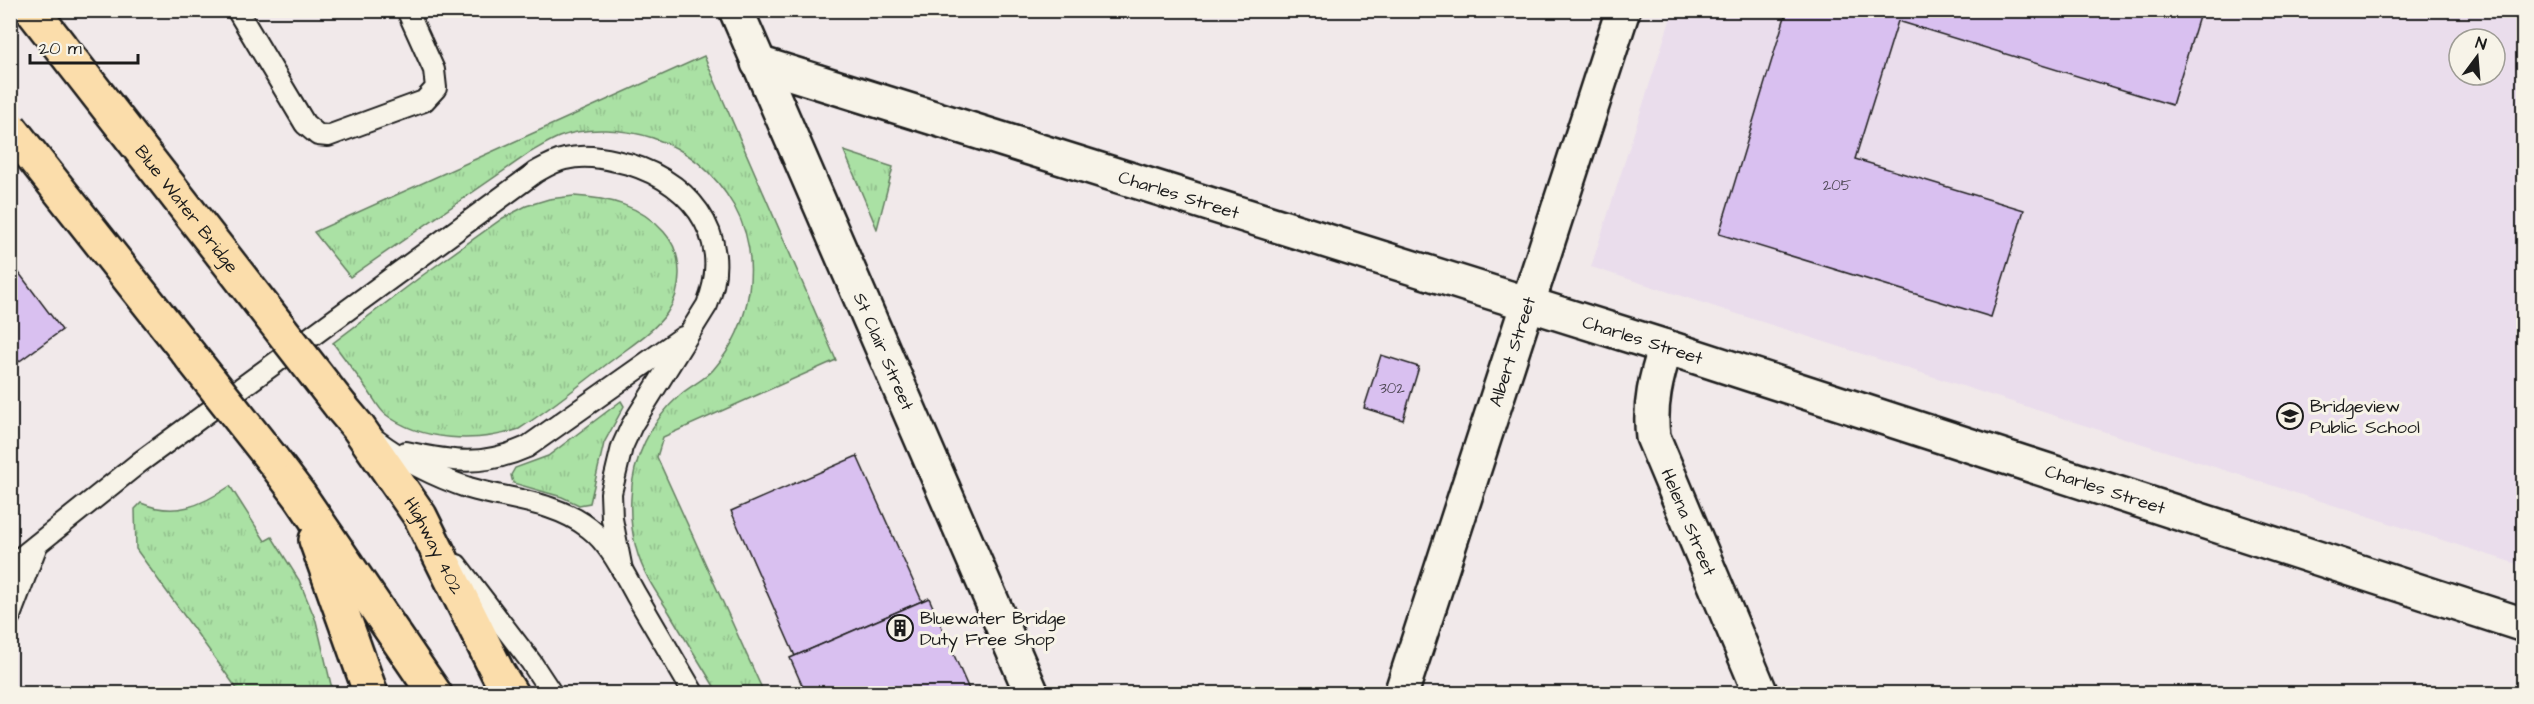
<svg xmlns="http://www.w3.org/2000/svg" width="2534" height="704" font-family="'Architects Daughter',sans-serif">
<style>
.built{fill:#eaddec;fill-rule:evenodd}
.grass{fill:url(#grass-tufts);stroke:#637e60;stroke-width:1.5}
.building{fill:#d9c0f0;stroke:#1c1c1c;stroke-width:1.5}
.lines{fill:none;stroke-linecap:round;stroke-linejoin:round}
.lane-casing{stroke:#1c1c1c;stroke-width:24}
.street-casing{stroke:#1c1c1c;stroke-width:38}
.highway-casing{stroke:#1c1c1c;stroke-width:38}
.lane{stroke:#f7f3e8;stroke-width:20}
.street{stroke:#f7f3e8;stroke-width:33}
.highway{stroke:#fbddab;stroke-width:33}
.highway-bridge-casing{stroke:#1c1c1c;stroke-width:38;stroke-linecap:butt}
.highway-bridge{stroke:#fbddab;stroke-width:33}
.labels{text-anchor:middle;stroke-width:6;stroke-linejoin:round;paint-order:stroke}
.number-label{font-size:15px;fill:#4b4551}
.street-label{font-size:18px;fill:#1c1c1c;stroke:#f7f3e8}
.poi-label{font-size:18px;fill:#1c1c1c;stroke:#f7f3e8;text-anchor:start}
</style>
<defs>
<pattern id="grass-tufts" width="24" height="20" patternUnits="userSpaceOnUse" patternTransform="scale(1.5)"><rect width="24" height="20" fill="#aae1a4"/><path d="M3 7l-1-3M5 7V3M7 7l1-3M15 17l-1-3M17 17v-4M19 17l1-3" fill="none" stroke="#92c08d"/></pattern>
</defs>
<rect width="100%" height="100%" fill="#f1e9ea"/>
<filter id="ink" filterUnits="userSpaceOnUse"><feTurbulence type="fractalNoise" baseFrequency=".0167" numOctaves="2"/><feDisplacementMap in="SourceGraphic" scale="12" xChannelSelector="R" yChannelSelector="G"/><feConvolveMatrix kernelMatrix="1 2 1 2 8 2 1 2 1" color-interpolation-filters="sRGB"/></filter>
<g filter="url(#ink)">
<path class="built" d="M1673,11H2523V566L1591,267ZM2459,39H2495V75H2459Z"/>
<g class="grass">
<path d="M704,56L836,360L663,437L657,457L764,693H718C702,666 685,639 669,612C656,592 642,572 636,548C632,533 630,514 631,498C632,459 651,421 680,395C690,386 704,380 713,370C752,325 763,258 734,206C715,173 689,150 653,138C625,129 587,126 559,137C549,141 540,147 531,152L350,277L314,232Z"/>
<path d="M844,151L893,167L877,229Z"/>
<path d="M574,196C609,198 640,205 664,232C684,254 683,290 667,313C654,331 632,345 615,358C583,382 552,408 519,429C478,443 421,442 385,414C379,409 374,399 369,392C357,375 345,359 333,343L423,275L503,218L526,206L549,199Z"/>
<path d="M621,401L624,406L604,443L590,503L579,505L562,497L513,483L511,475L515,468L548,456Z"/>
<path d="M230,486L265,541L272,537L299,580L316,621L333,693H240L136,549L135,509L141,503C175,517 201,506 230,486Z"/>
</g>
<g class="building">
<path d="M1787,10H2201L2172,105L1898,21L1855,159L2024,210L1991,317L1719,234Z"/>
<path d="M10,261L62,330L10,368Z"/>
<path d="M1381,355L1419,367L1403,420L1364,408Z"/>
<path d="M857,456L922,601L795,656L731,511Z"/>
<path d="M929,598L971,694H806L790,658Z"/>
</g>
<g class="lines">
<defs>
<g id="lane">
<path d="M237,10L305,124L318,135L328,136L424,101L436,88L434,70L407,10"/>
<path d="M376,440C404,461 436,477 469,488C509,500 554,501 589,528C610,544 623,572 636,595C655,628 675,661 694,694"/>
<path d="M406,452C453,462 482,467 527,447L683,337"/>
<path d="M457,565L531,662L552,694"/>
<path d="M10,566L140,462L536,172C545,167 555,161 565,159C581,155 600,157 616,161C686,175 736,234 707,305L632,425L622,447L611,493L612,519L622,570"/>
<path d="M10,616L37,545"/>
</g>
<g id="street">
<path id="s1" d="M736,10L1032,694"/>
<path id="s2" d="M758,63L1666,347L2524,625"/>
<path id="s3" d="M1666,347C1656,377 1649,405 1653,437L1761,694"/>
<path id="s4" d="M1401,694L1623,10"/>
</g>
<g id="highway">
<path id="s5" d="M342,408L358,427L420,516L498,673L511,694"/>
<path d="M272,459L300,496L435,694"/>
<path d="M316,540L371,694"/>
</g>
</defs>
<use href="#lane" class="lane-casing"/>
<use href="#street" class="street-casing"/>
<use href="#highway" class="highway-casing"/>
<use href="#lane" class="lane"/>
<use href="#street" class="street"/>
<use href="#highway" class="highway"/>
<defs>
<g id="highway-bridge">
<path id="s6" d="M32,10L342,408"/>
<path d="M10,128L272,459"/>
</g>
</defs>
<use href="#highway-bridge" class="highway-bridge-casing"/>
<use href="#highway-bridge" class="highway-bridge"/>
</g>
</g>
<defs>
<symbol id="school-ring" viewBox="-11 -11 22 22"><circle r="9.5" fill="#f7f3e8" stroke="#1c1c1c" stroke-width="1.5"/><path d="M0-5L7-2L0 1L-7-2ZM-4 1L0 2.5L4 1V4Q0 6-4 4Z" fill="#1c1c1c"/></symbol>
<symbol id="building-ring" viewBox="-11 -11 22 22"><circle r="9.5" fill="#f7f3e8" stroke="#1c1c1c" stroke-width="1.5"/><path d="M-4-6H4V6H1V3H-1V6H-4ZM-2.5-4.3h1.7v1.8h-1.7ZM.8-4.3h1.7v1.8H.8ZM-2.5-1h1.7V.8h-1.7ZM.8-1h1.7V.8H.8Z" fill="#1c1c1c"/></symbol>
</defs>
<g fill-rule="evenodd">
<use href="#school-ring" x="2275" y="401" width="30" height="30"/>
<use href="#building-ring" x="885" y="613" width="30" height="30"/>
</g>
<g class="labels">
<g class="number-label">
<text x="1837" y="190">205</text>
<text x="1392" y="393">302</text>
</g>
<g class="street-label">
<text dy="6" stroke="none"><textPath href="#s2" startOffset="441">Charles Street</textPath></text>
<text dy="6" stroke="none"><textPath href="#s6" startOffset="252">Blue Water Bridge</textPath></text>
<text dy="6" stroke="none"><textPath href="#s2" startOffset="927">Charles Street</textPath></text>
<text dy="6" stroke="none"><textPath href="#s1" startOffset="372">St Clair Street</textPath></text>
<text dy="6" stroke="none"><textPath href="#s4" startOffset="360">Albert Street</textPath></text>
<text dy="6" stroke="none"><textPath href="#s2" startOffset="1413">Charles Street</textPath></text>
<text dy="6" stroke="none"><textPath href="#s3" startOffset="184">Helena Street</textPath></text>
<text dy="6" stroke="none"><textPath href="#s5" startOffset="166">Highway 402</textPath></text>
</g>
<g class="poi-label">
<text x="2310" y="412">Bridgeview<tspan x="2310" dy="21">Public School</tspan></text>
<text x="920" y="624">Bluewater Bridge<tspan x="920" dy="21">Duty Free Shop</tspan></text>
</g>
</g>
<rect width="2534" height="704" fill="none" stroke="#f7f3e8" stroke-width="36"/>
<rect x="18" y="18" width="2498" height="668" fill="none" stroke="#1c1c1c" stroke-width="2" filter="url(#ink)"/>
<g transform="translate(2477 57) rotate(16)"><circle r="28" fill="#f7f3e8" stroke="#9f9d96" stroke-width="1.5"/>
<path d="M0-4.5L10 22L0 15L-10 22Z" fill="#1c1c1c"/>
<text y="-9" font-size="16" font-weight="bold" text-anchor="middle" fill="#1c1c1c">N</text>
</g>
<path d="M30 54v9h108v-9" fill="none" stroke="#1c1c1c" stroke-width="3"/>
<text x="39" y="54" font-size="18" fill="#1c1c1c" stroke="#f7f3e8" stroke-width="4.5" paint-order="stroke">20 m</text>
</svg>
